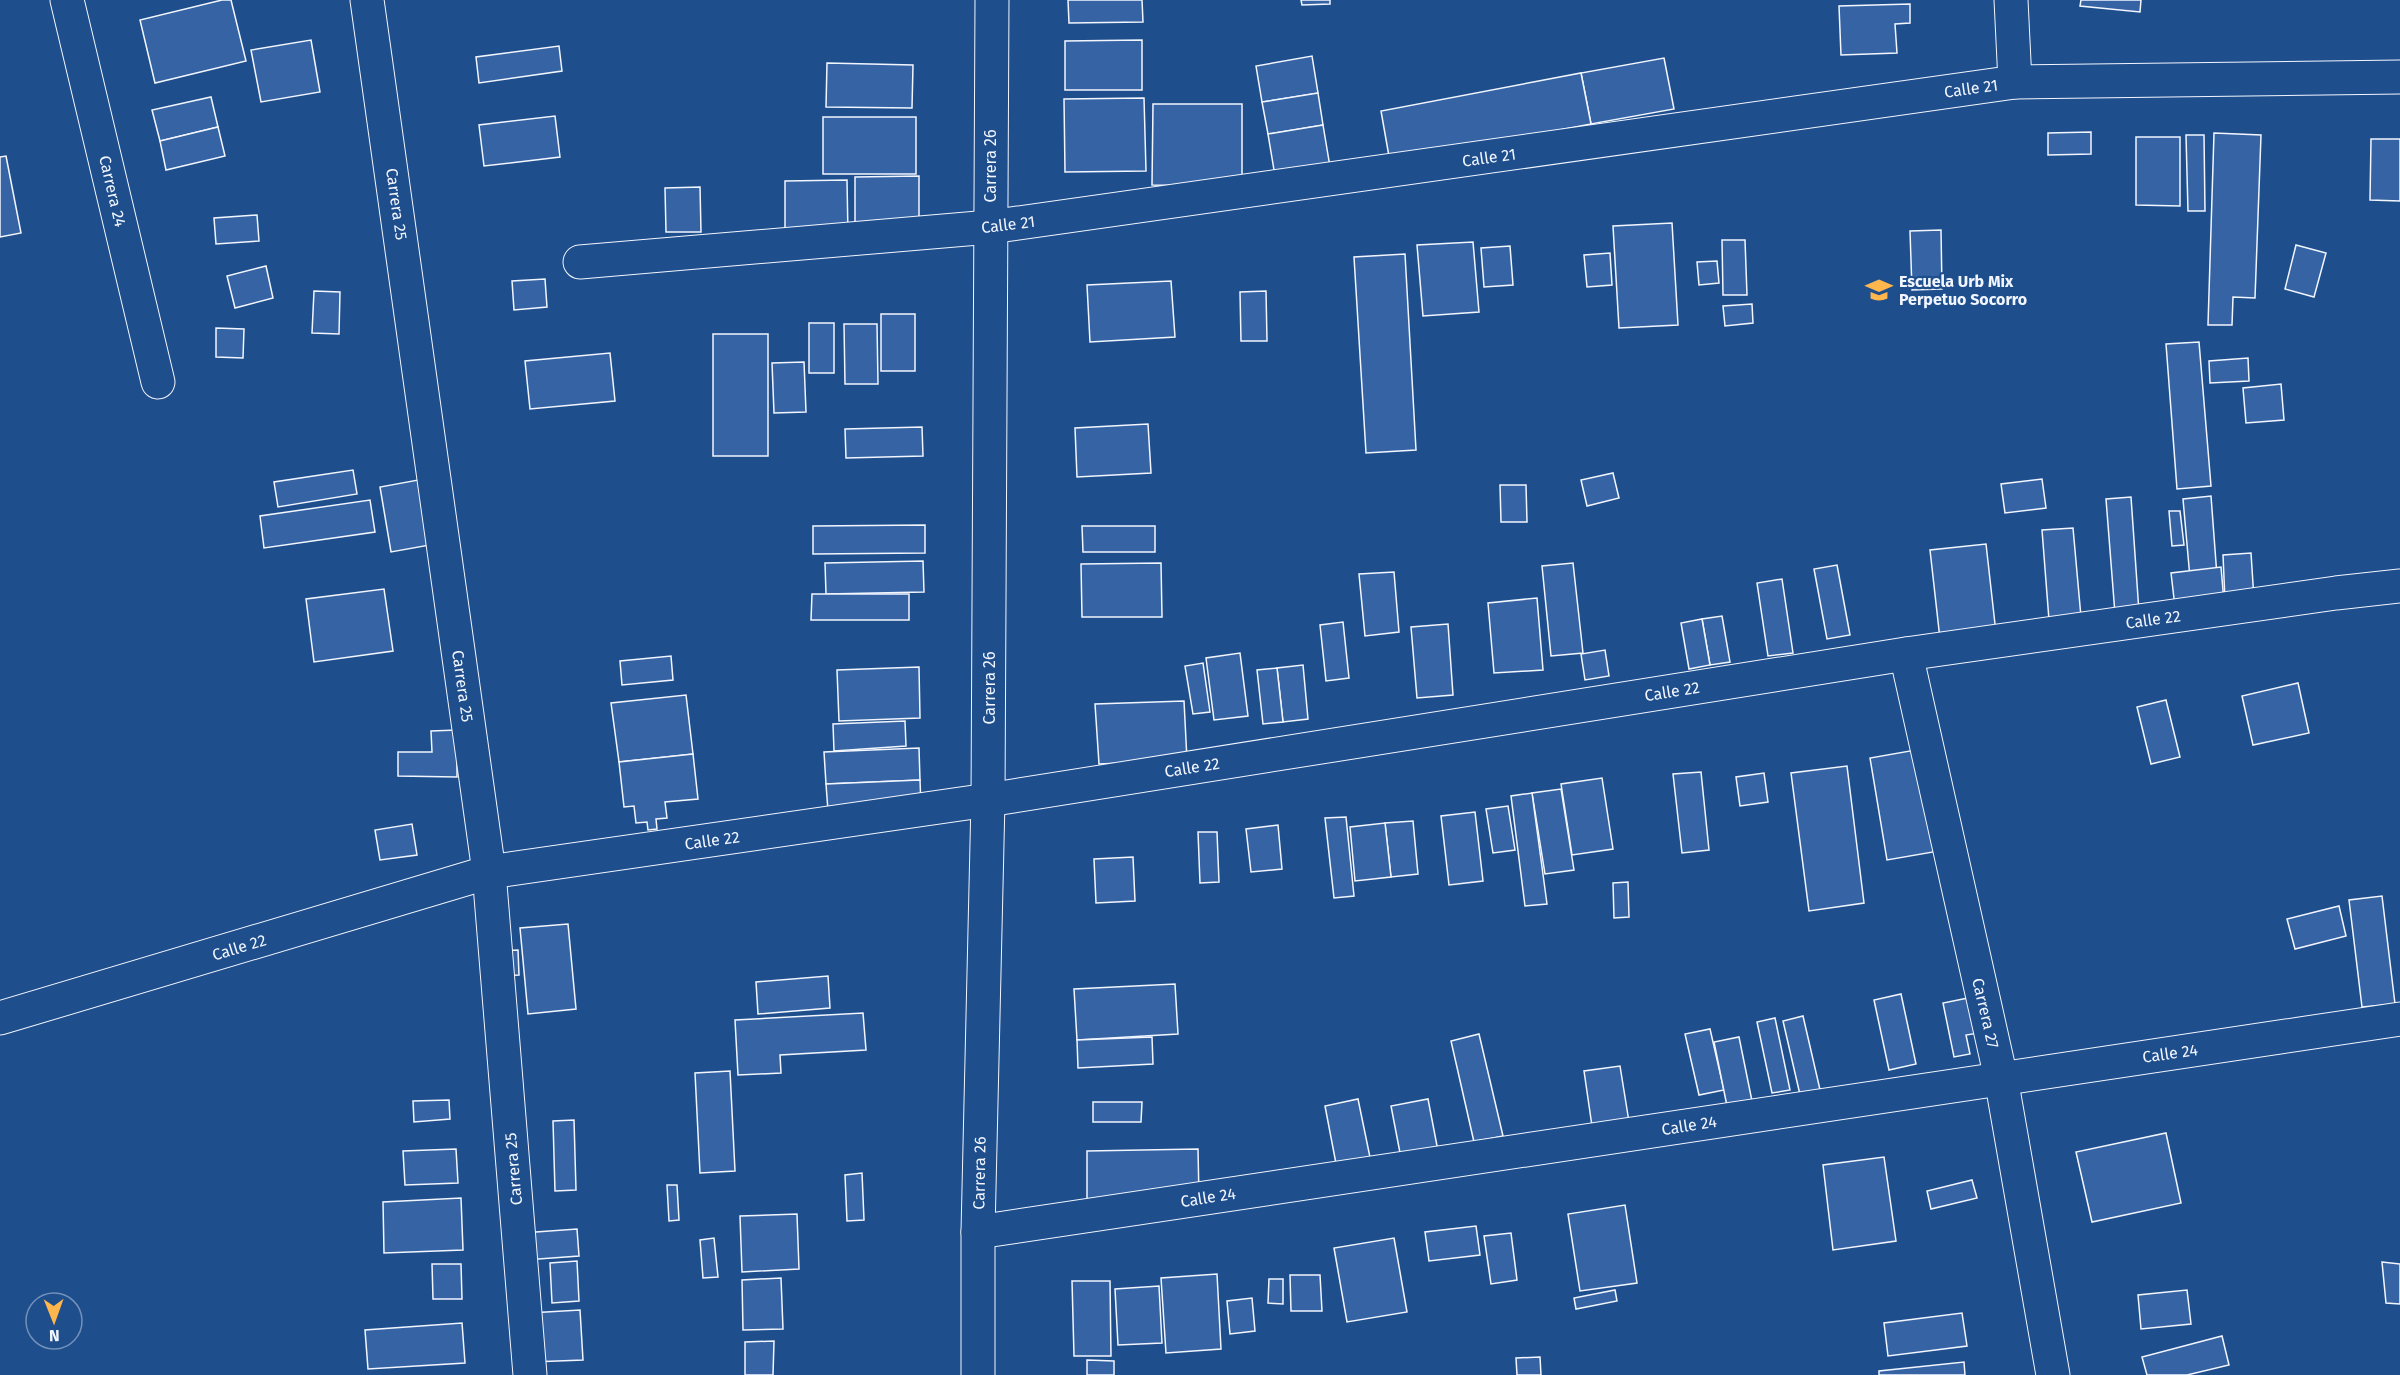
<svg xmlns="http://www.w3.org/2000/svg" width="2400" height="1375" font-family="'Fira Sans',sans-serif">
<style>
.building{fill:#3563a3;stroke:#f2f6ff;stroke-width:1.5}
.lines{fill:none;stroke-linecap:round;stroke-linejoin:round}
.minor-casing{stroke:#f2f6ff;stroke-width:35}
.minor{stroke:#1f4e8c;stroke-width:33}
.labels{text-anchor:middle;stroke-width:4.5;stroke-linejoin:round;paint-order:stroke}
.street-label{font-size:16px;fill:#f2f6ff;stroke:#1f4e8c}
.poi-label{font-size:16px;font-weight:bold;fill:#f2f6ff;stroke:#1f4e8c;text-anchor:start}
</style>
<rect width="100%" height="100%" fill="#1f4e8c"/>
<g class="building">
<path d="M222,0H231L246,61L155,83L140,20Z"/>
<path d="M1068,0H1142L1143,22L1069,23Z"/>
<path d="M1301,0H1330V4L1302,5Z"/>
<path d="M2081,0H2141L2140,12L2080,6Z"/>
<path d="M1910,4V23L1895,24L1897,53L1841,55L1839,6Z"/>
<path d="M311,40L320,92L261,102L251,50Z"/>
<path d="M1142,40V90H1065V41Z"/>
<path d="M559,46L562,71L479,83L476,57Z"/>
<path d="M1312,56L1318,93L1262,102L1256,66Z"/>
<path d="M1664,58L1674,109L1591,124L1581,73Z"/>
<path d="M827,63L913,65L912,108L826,107Z"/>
<path d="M1581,73L1591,124L1390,162L1381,111Z"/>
<path d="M1318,93L1323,125L1268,134L1262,102Z"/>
<path d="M211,97L218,127L160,141L152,110Z"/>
<path d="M1144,98L1146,171L1065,172L1064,99Z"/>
<path d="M1153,104H1242V187L1152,185Z"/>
<path d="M555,116L560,157L484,166L479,125Z"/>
<rect x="823" y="117" width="93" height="57"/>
<path d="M1323,125L1330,167L1275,176L1268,134Z"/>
<path d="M218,127L225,156L166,170L160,141Z"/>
<path d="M2091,132V154L2048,155V133Z"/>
<path d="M2214,133L2261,135L2255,298L2233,297L2232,325H2208Z"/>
<path d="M2186,135H2204L2205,211H2188Z"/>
<path d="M2136,137H2180V206L2136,205Z"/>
<path d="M2371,139H2400V201L2370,200Z"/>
<path d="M6,156L21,233L0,237V157Z"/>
<path d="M919,176V232H855V177Z"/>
<path d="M847,180L848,236L785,237V181Z"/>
<path d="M700,187L701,232H666L665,188Z"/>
<path d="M257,215L259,241L216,244L214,218Z"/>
<path d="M1672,223L1678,325L1619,328L1613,226Z"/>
<path d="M1941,230L1942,289L1912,290L1910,231Z"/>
<path d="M1722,240H1745L1747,295H1723Z"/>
<path d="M1473,242L1479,312L1423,316L1417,245Z"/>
<path d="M2296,245L2326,253L2314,297L2285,289Z"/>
<path d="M1510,246L1513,285L1484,287L1481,248Z"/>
<path d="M1610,253L1612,285L1587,287L1584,255Z"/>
<path d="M1405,254L1416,450L1366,453L1354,257Z"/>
<path d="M1717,261L1719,283L1699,285L1697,262Z"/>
<path d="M266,266L273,298L235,308L227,276Z"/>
<path d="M545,279L547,307L514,310L512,281Z"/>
<path d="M1171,281L1175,337L1090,342L1087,285Z"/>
<path d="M314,291L340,292L339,334L312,333Z"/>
<path d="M1266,291L1267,341H1241L1240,292Z"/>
<path d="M1752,304L1753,323L1725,326L1723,306Z"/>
<rect x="881" y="314" width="34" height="57"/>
<rect x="809" y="323" width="25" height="50"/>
<path d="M844,324H877L878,384H845Z"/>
<path d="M216,328L244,329L243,358L216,357Z"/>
<rect x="713" y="334" width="55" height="122"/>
<path d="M2199,342L2211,486L2177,489L2166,344Z"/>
<path d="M610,353L615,401L530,409L525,361Z"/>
<path d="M2248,358L2249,381L2210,383L2209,361Z"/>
<path d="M804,362L806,412L774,413L772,363Z"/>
<path d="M2281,384L2284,420L2246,423L2243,388Z"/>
<path d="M1148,424L1151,473L1077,477L1075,428Z"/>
<path d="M922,427L923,456L846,458L845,429Z"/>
<path d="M353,470L357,494L278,507L274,482Z"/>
<path d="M1613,473L1619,498L1587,506L1581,480Z"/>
<path d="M2042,479L2046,508L2005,513L2001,484Z"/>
<path d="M418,480L430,545L391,552L380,487Z"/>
<path d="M1500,485H1526L1527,522H1501Z"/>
<path d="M2211,496L2217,576L2190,578L2183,499Z"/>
<path d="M2131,497L2139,612L2115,614L2106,499Z"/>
<path d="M370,500L375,532L264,548L260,516Z"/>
<path d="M2169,511H2180L2184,545L2172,546Z"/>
<path d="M925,525V553L813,554V526Z"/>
<path d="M1082,526H1155V552H1083Z"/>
<path d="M2073,528L2081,617L2049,620L2042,530Z"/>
<path d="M1986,544L1996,633L1940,639L1930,550Z"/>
<path d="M2251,553L2254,599L2225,601L2223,555Z"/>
<path d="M923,561L924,592L826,594L825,563Z"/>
<path d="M1161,563L1162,617H1082L1081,564Z"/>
<path d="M1573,563L1583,653L1551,656L1542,566Z"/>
<path d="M1837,565L1850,635L1827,639L1814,569Z"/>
<path d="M2221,567L2224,602L2175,607L2171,573Z"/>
<path d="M1394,572L1399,632L1365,636L1359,574Z"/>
<path d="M1782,579L1793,653L1768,656L1757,583Z"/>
<path d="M384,589L393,651L314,662L306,599Z"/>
<path d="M812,594H909V620H811Z"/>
<path d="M1537,598L1543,670L1494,673L1488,603Z"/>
<path d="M1722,616L1730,662L1710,665L1702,619Z"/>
<path d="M1702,619L1710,665L1689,669L1681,623Z"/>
<path d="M1343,622L1349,678L1326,681L1320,625Z"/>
<path d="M1448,624L1453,695L1417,698L1411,627Z"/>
<path d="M1605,650L1609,676L1585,680L1581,654Z"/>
<path d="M1240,653L1248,716L1214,720L1206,658Z"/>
<path d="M671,656L673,680L622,685L620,661Z"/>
<path d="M1203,663L1210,712L1193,714L1185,666Z"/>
<path d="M1303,665L1308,719L1283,722L1277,668Z"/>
<path d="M919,667L920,718L839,721L837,670Z"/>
<path d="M1277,668L1283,722L1263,724L1257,670Z"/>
<path d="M2298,683L2309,733L2253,745L2242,696Z"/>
<path d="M686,695L693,754L619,762L611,703Z"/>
<path d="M2166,700L2180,757L2151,764L2137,707Z"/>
<path d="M1184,701L1187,760L1099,764L1095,704Z"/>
<path d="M905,721L906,746L834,751L833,724Z"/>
<path d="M457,730V777L398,776V752H432L431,731Z"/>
<path d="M919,748L920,780L826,784L824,752Z"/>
<path d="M1921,749L1939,851L1887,860L1870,758Z"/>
<path d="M693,754L698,799L665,802L667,818L656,819L657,829L648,830L647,822L636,823L634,806L624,807L619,762Z"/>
<path d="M1847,766L1864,903L1809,911L1791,773Z"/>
<path d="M1701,772L1709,850L1682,853L1673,774Z"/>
<path d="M1764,773L1768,802L1740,806L1736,777Z"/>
<path d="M1602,778L1613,849L1572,855L1561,784Z"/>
<path d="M920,780L921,807L828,811L826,784Z"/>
<path d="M1561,789L1574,870L1545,874L1532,793Z"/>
<path d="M1532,793L1547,904L1525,906L1511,796Z"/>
<path d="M1508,806L1515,850L1493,853L1486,809Z"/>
<path d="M1475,812L1483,881L1449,885L1441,816Z"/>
<path d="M1346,817L1354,896L1334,898L1325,818Z"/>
<path d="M1413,821L1418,874L1391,877L1385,823Z"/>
<path d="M1385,823L1391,877L1355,881L1350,827Z"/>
<path d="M412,824L417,855L380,860L375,830Z"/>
<path d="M1278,825L1282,869L1251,872L1246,829Z"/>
<path d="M1198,832H1217L1219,882L1200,883Z"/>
<path d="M1133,857L1135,901L1096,903L1094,859Z"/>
<path d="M1628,882L1629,917L1614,918L1613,883Z"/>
<path d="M2382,896L2395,1004L2362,1007L2349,900Z"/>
<path d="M2339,906L2346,936L2295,949L2287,919Z"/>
<path d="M568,924L576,1009L528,1014L520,928Z"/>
<path d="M518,950L519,975L499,976L497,951Z"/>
<path d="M828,976L830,1008L758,1014L756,982Z"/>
<path d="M1175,984L1178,1034L1077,1040L1074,989Z"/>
<path d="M1901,994L1916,1064L1889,1070L1874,1000Z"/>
<path d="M1978,996L1985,1032L1966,1035L1970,1054L1954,1057L1943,1003Z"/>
<path d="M863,1013L866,1050L780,1055L781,1073L738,1075L735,1020Z"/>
<path d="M1803,1016L1821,1094L1801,1099L1783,1021Z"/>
<path d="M1775,1018L1790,1090L1772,1093L1757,1022Z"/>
<path d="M1710,1029L1724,1090L1699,1095L1685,1034Z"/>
<path d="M1479,1034L1503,1136L1474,1142L1451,1041Z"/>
<path d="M1152,1037L1153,1064L1078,1068L1077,1040Z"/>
<path d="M1739,1037L1752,1101L1727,1106L1714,1042Z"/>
<path d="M1620,1066L1630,1128L1593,1133L1584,1071Z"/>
<path d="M730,1071L735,1171L700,1173L695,1073Z"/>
<path d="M1358,1099L1372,1167L1338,1174L1325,1106Z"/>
<path d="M1428,1099L1438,1151L1401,1158L1391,1106Z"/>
<path d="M449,1100L450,1119L414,1122L413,1101Z"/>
<path d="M1093,1102H1142L1141,1122H1093Z"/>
<path d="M574,1120L576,1190L555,1191L553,1121Z"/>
<path d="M2166,1133L2181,1203L2092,1222L2076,1152Z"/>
<path d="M456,1149L458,1183L405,1185L403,1151Z"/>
<path d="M1198,1149L1199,1198L1087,1200V1151Z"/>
<path d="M1884,1157L1896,1241L1833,1250L1823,1165Z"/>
<path d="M862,1173L864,1220L847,1221L845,1175Z"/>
<path d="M1972,1180L1977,1198L1931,1209L1927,1191Z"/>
<path d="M667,1185H677L679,1220L669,1221Z"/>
<path d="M461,1198L463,1250L384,1253L383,1202Z"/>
<path d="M1625,1205L1637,1283L1580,1291L1568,1214Z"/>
<path d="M797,1214L799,1269L742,1272L740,1216Z"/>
<path d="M1476,1226L1480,1255L1429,1261L1425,1232Z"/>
<path d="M577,1229L579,1256L525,1260L522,1233Z"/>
<path d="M1511,1233L1517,1280L1491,1284L1484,1236Z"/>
<path d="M714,1238L718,1277L703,1278L700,1240Z"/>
<path d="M1394,1238L1407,1312L1347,1322L1334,1248Z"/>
<path d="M577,1261L579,1301L552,1303L550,1263Z"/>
<path d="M2382,1262L2400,1264V1304L2386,1303Z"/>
<path d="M432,1264H461L462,1299H433Z"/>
<path d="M1217,1274L1221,1349L1166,1353L1161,1278Z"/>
<path d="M1290,1275H1320L1322,1311H1291Z"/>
<path d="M781,1278L783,1329L743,1330L742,1280Z"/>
<path d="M1269,1279H1283V1304L1268,1303Z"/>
<path d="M1072,1281H1110L1111,1356H1074Z"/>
<path d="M1159,1286L1162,1343L1118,1345L1115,1289Z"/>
<path d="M1615,1290L1617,1301L1576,1309L1574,1298Z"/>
<path d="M2187,1290L2191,1324L2141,1329L2138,1295Z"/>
<path d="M1252,1298L1255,1331L1230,1334L1227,1301Z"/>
<path d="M580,1310L583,1360L532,1362L529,1313Z"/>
<path d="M1962,1313L1967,1346L1888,1356L1884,1323Z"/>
<path d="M462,1323L465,1363L368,1369L365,1330Z"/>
<path d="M2222,1336L2229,1365L2187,1375H2147L2142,1357Z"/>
<path d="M774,1341L773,1375H745V1342Z"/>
<path d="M1540,1357L1541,1375H1517L1516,1358Z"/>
<path d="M1087,1360L1114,1361V1375H1087Z"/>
<path d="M1964,1362L1965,1375H1879V1371Z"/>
</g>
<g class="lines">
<defs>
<g id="minor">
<path d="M67,0L158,382"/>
<path d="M367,0L489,872L530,1375"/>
<path d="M2011,0L2015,82"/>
<path d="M580,262L990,227L2015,82L2400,77"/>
<path d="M1906,654L2001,1078L2053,1375"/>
<path d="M0,1018L489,872L988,800L1906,654L2336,593L2400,586"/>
<path d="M978,1232L2400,1019"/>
<path d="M978,1375V1232L988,800L992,0"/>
</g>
</defs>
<use href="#minor" class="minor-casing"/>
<use href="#minor" class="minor"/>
</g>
<defs>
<symbol id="school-bare" viewBox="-9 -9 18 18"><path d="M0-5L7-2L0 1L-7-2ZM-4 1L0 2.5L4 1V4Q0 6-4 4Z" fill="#ffb74d" stroke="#1f4e8c" stroke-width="2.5" paint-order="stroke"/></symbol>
</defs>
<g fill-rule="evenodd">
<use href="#school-bare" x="1860" y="271" width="38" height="38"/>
</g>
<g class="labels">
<g class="street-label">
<text transform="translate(1971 88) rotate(-8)" y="6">Calle 21</text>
<text transform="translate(1489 157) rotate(-8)" y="6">Calle 21</text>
<text transform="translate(990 166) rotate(-90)" y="6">Carrera 26</text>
<text transform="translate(113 191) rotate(77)" y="6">Carrera 24</text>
<text transform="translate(397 204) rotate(82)" y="6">Carrera 25</text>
<text transform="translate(1008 224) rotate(-7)" y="6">Calle 21</text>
<text transform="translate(2153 619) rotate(-8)" y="6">Calle 22</text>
<text transform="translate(463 686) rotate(82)" y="6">Carrera 25</text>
<text transform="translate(989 688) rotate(-90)" y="6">Carrera 26</text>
<text transform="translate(1672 691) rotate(-9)" y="6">Calle 22</text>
<text transform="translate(1192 767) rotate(-9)" y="6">Calle 22</text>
<text transform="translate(712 840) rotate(-8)" y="6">Calle 22</text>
<text transform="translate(239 947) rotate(-17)" y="6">Calle 22</text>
<text transform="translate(1986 1013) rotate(77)" y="6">Carrera 27</text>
<text transform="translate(2170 1053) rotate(-8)" y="6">Calle 24</text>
<text transform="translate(1689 1125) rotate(-9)" y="6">Calle 24</text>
<text transform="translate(513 1169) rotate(-95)" y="6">Carrera 25</text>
<text transform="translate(979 1173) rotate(-89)" y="6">Carrera 26</text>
<text transform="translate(1208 1197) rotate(-9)" y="6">Calle 24</text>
</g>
<g class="poi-label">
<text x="1899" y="287">Escuela Urb Mix<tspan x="1899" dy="18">Perpetuo Socorro</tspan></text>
</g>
</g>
<g transform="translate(54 1321) rotate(179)"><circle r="28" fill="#1f4e8c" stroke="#7391ba" stroke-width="1.5"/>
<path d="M0-4.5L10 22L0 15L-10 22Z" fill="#ffb74d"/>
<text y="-9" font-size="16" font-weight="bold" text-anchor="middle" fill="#f2f6ff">N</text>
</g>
</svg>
